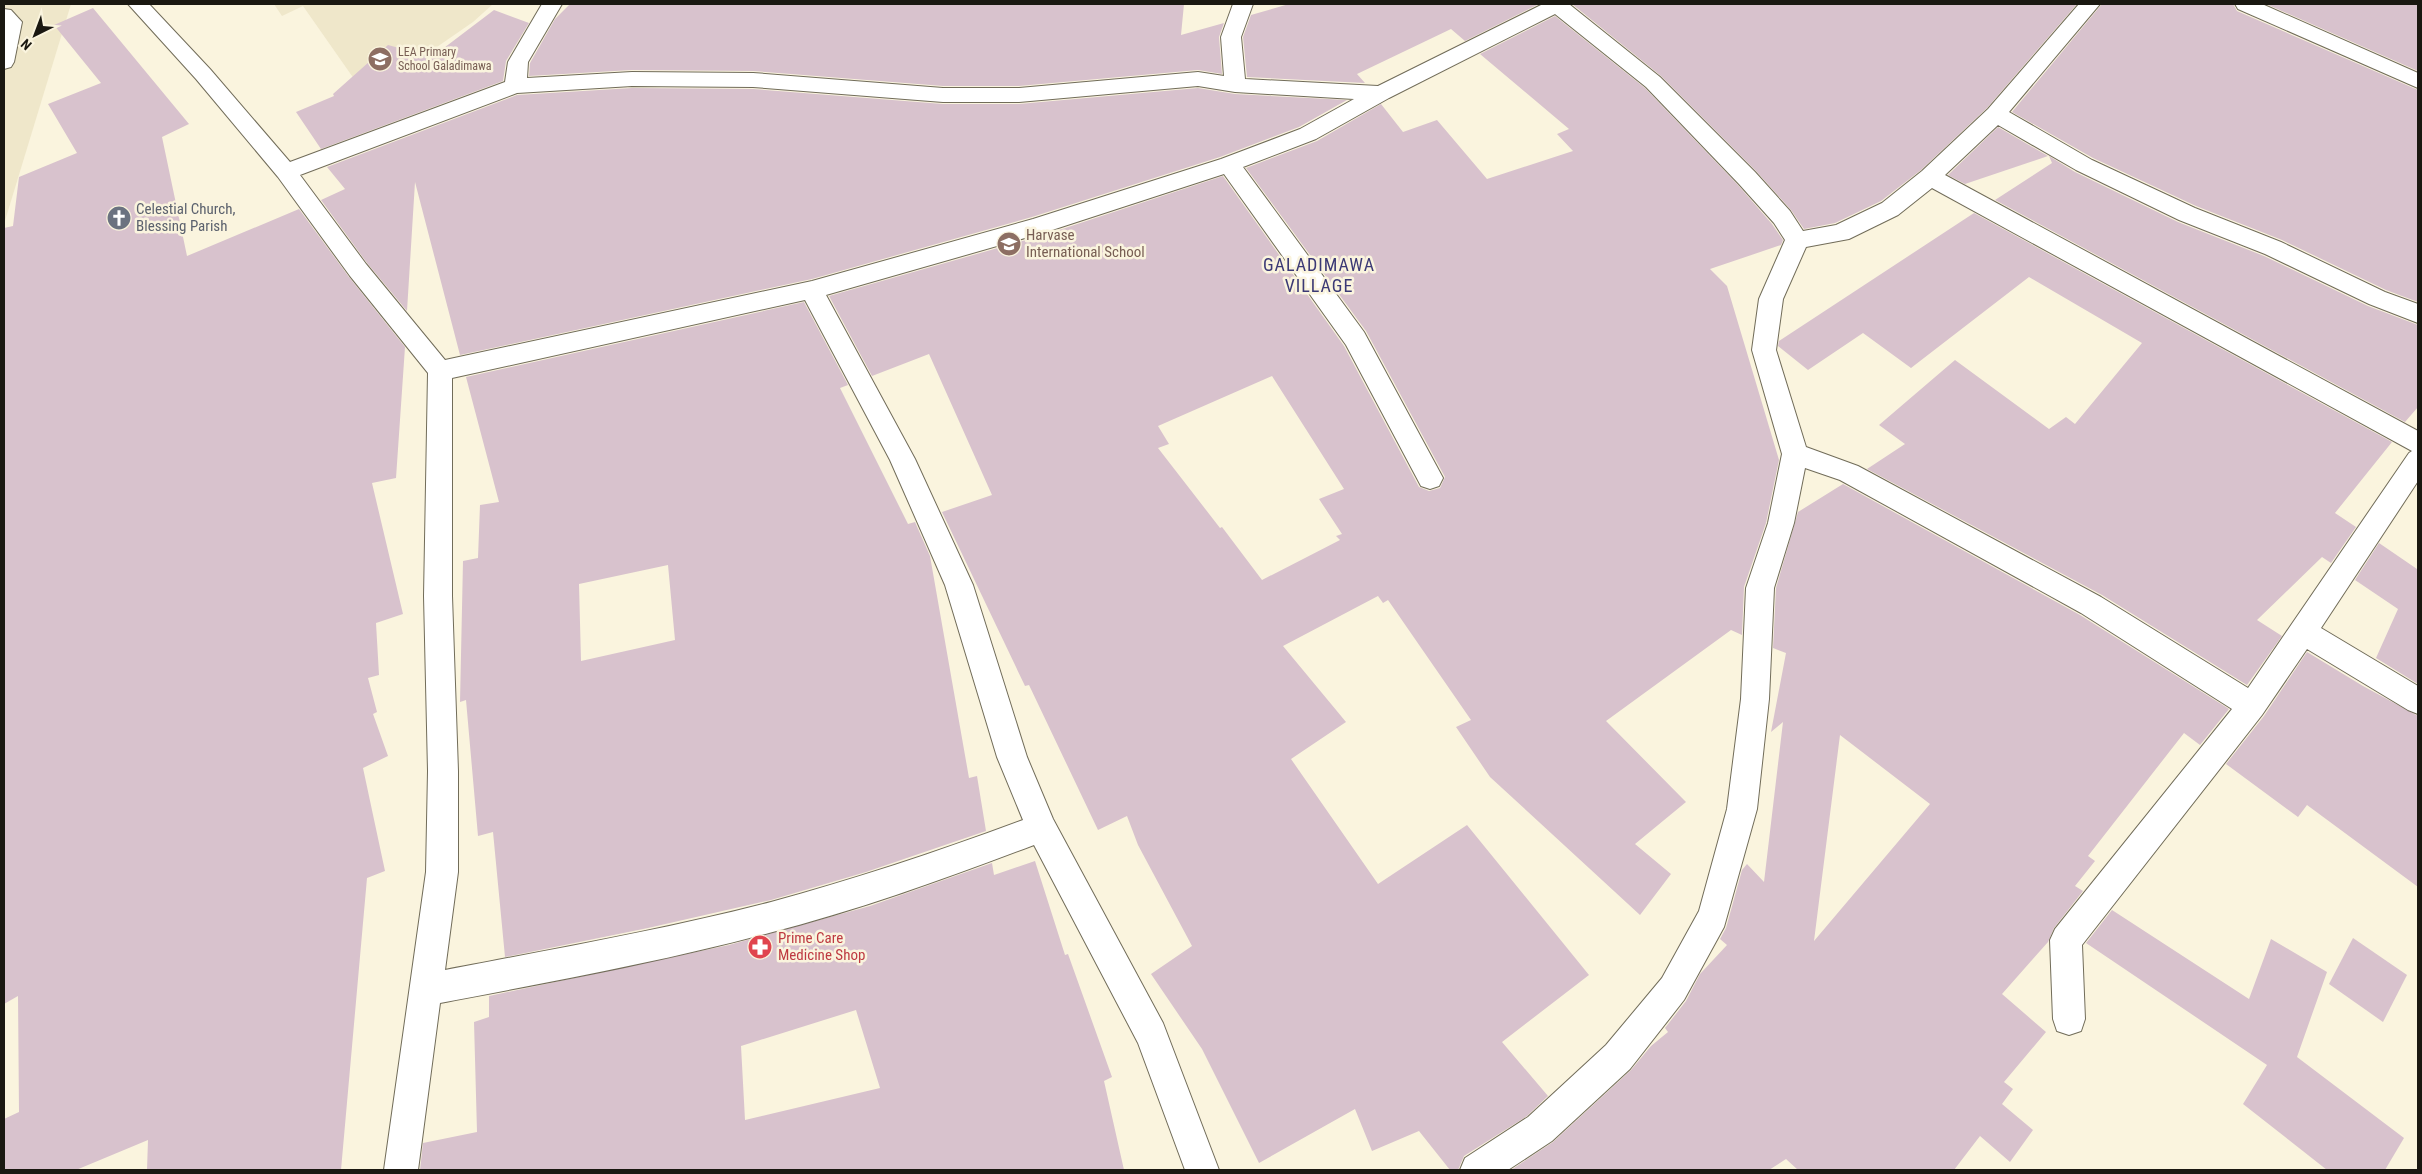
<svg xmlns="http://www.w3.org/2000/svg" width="2422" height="1174" font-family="'Roboto Condensed',sans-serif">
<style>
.built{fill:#efe7ca}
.building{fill:#d8c2cd;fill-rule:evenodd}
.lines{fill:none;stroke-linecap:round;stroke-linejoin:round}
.minor-casing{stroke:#716c59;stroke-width:2}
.minor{fill:#fff;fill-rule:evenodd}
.labels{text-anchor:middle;stroke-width:5;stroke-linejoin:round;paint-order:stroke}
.far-education-label{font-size:12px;fill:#785e54;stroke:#faf4de;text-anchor:start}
.worship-label{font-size:15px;fill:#5b616d;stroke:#faf4de;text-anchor:start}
.education-label{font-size:15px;fill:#785e54;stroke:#faf4de;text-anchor:start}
.health-label{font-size:15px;fill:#be3a42;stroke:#faf4de;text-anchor:start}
.quarter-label{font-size:18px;letter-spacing:1px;fill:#3b3975;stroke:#faf4de}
</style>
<rect width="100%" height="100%" fill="#faf4de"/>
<g class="built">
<path d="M4,4H71L4,224Z"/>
<path d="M274,4H493L473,22L366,96L303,6L282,16Z"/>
</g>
<g class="building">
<path d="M570,4H1184L1181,35L1224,23L1219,37L1222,74L1198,70L1019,86H943L753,71L632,70L529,76L530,63L555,19Z"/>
<path d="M1289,4H1539L1465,41L1451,29L1357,74L1365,83L1247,77L1243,37L1251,15Z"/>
<path d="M1572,4H2077L1987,108L1921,170L1881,201L1835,223L1804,229L1791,210L1756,171L1661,76Z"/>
<path d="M2102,4H2233L2237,11L2418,90V302L2386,290L2282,240L2196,206L2093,158L2012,112Z"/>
<path d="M2266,4H2418V71Z"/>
<path d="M93,8L189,124L162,137L187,256L299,209L349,277L405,347L396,478L372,483L403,614L376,623L379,675L368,678L377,712L373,714L388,756L363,768L385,871L367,878L341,1170H147L148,1140L76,1170H4V1119L19,1112L18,996L4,1004V228L13,226L19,177L77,153L48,104L101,83L54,25Z"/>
<path d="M494,10L529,23L506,61L503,81L321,149L296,112L334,96L333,94L388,45L432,57Z"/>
<path d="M1555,16L1645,88L1738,185L1772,224L1783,240L1781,245L1710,269L1727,286L1779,460L1766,523L1744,587L1742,635L1731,630L1606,721L1686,802L1635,844L1671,874L1640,915L1490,777L1456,727L1471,720L1388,600L1383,603L1378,596L1283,646L1346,722L1291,759L1378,884L1467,825L1589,975L1502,1042L1548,1096L1527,1116L1464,1156L1458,1170H1450L1419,1131L1372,1151L1355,1109L1259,1163L1202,1049L1151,974L1192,946L1138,845L1127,816L1098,830L1029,685L1025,686L942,512L992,495L929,354L872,376L829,296L1047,234L1223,176L1344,346L1419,487L1429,491L1440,488L1445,477L1366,331L1246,168L1317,141L1381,104L1403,132L1437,120L1487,179L1573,151L1557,134L1569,129L1480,54ZM1272,376L1344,489L1319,499L1342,534L1336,536L1340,540L1262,580L1222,527L1220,528L1158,448L1169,444L1158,426Z"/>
<path d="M632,88L753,89L943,104H1019L1198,88L1235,94L1347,100L1299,127L1220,157L1032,217L812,279L460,355L415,182L407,311L367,263L321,200L345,189L327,167L517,95Z"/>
<path d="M1998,127L2048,156L1965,184L1948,175Z"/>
<path d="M2049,156L2075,172L2178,222L2264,256L2368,306L2418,325V407L2405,422L1995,200L2052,163Z"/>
<path d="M1974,213L2392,442L2335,513L2356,527L2331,563L2322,557L2257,620L2282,636L2247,685L2102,595L1867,469L1905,444L1879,425L1955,360L2049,429L2066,417L2075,424L2142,343L2029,277L1911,368L1863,333L1808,370L1778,346L1779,341Z"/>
<path d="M804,302L848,385L840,388L908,524L915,522L930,556L969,778L977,776L986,831L866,872L771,900L648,928L505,957L493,832L478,836L466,700L460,702L463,561L478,558L480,505L499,502L466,377ZM668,565L675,640L581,661L579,584Z"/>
<path d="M1843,484L2080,615L2229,709L2200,745L2184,733L2088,856L2095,861L2075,886L2083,891L2054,928L2048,942L2002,994L2046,1032L2004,1082L2013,1089L2002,1104L2033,1130L2010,1162L1980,1136L1954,1170H1798L1786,1159L1769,1170H1511L1553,1142L1631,1070L1651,1046L1668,1032L1665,1028L1686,1001L1700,974L1727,945L1720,939L1726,928L1742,870L1747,864L1764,882L1783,722L1771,732L1786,653L1773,648L1776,588L1798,512ZM1840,735L1930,804L1814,941Z"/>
<path d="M2379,543L2417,569L2418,565V684L2376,658L2398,609L2355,580Z"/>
<path d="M2307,652L2363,686L2418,716V887L2307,805L2298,817L2226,764L2264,716Z"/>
<path d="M1035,861L1065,955L1068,954L1112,1077L1104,1081L1124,1170H420L423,1143L477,1132L474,1022L489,1017V996L729,945L870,906L992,863L994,875ZM856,1010L880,1088L745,1120L741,1046Z"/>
<path d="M2112,910L2249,999L2271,939L2327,972L2297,1057L2404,1138L2385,1170H2327L2243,1104L2267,1065L2086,943Z"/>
<path d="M2353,938L2407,975L2383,1022L2329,984Z"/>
</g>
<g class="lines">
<defs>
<g id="minor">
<path d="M128,4H149L210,69L290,162L505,82L508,62L542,4H562L528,62L527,78L632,72L753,73L943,88H1019L1198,72L1224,76L1221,37L1233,4H1253L1241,37L1245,79L1378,86L1543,4H1569L1660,77L1755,172L1790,211L1803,231L1836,225L1882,203L1922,171L1988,109L2079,4H2100L2009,112L2092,160L2195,208L2281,242L2385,292L2418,304V323L2369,304L2265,254L2179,220L2076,170L1998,125L1945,175L2418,431V481L2321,628L2418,686V714L2408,710L2307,649L2262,715L2082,945L2085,1019L2081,1031L2069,1035L2057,1031L2053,1019L2050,940L2055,929L2232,709L2081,613L1840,480L1805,468L1794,523L1774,588L1769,699L1757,809L1724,927L1684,1000L1630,1069L1552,1141L1508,1170H1460L1465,1158L1528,1117L1606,1045L1662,978L1699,911L1727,809L1741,699L1746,588L1768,523L1782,454L1752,350L1759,299L1785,240L1774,223L1739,184L1646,87L1555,14L1389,98L1316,139L1243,167L1364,332L1443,478L1439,486L1430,489L1421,486L1346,345L1224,174L1046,232L826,295L915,459L973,585L1027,757L1053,819L1163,1023L1219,1170H1185L1138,1043L1034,845C947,878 859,910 769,933C661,962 550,982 440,1003L418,1170H384L426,872L428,771L424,596L428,373L350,276L278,177L196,79ZM632,86L753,87L943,102H1019L1198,86L1235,92L1354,99L1300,129L1221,159L1033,219L812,281L445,360L366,264L300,175L517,93ZM1932,188L2412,451L2409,453L2248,688L2101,597L1858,466L1806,447L1776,350L1783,299L1806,247L1849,239L1898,215ZM805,300L890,460L945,585L997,757L1023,820C940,851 856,879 771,902C663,930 553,949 445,970L458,872V771L452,596V378Z"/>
<path d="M2235,4H2262L2418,73V88L2238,9Z"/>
<path d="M4,9L11,10L22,22L14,62L11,67L4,69Z"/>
</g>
</defs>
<use href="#minor" class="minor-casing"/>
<use href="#minor" class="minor"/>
</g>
<defs>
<symbol id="school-disc" viewBox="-11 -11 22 22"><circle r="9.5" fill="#8d6e63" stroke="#faf4de"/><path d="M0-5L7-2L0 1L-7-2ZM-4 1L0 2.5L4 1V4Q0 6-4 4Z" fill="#fff"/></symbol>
<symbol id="church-disc" viewBox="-11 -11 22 22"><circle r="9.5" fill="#6b7280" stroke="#faf4de"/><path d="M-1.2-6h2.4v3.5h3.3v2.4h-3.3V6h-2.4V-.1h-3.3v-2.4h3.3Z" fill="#fff"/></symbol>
<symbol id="pharmacy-disc" viewBox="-11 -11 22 22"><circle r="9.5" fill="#e0444e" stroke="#faf4de"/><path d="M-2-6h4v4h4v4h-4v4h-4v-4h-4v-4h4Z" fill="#fff"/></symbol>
</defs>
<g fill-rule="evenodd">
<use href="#school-disc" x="366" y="45" width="28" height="28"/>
<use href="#church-disc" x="105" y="204" width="28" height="28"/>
<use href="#school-disc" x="995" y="230" width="28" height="28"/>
<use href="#pharmacy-disc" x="746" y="933" width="28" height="28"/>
</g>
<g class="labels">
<g class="far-education-label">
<text x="398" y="56">LEA Primary<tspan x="398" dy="14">School Galadimawa</tspan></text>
</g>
<g class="worship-label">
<text x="136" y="214">Celestial Church,<tspan x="136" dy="17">Blessing Parish</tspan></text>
</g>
<g class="education-label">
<text x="1026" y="240">Harvase<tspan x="1026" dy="17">International School</tspan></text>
</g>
<g class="health-label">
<text x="778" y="943">Prime Care<tspan x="778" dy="17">Medicine Shop</tspan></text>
</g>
<g class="quarter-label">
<text x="1319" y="271">GALADIMAWA<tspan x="1319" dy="21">VILLAGE</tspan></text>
</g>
</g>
<rect width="2422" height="1174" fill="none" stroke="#1a1811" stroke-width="10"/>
<g transform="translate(35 35) rotate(222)" stroke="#faf4de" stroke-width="4" paint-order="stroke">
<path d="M0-4L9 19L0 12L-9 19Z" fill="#1a1811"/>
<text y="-8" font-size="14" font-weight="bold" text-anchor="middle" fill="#1a1811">N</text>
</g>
</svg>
